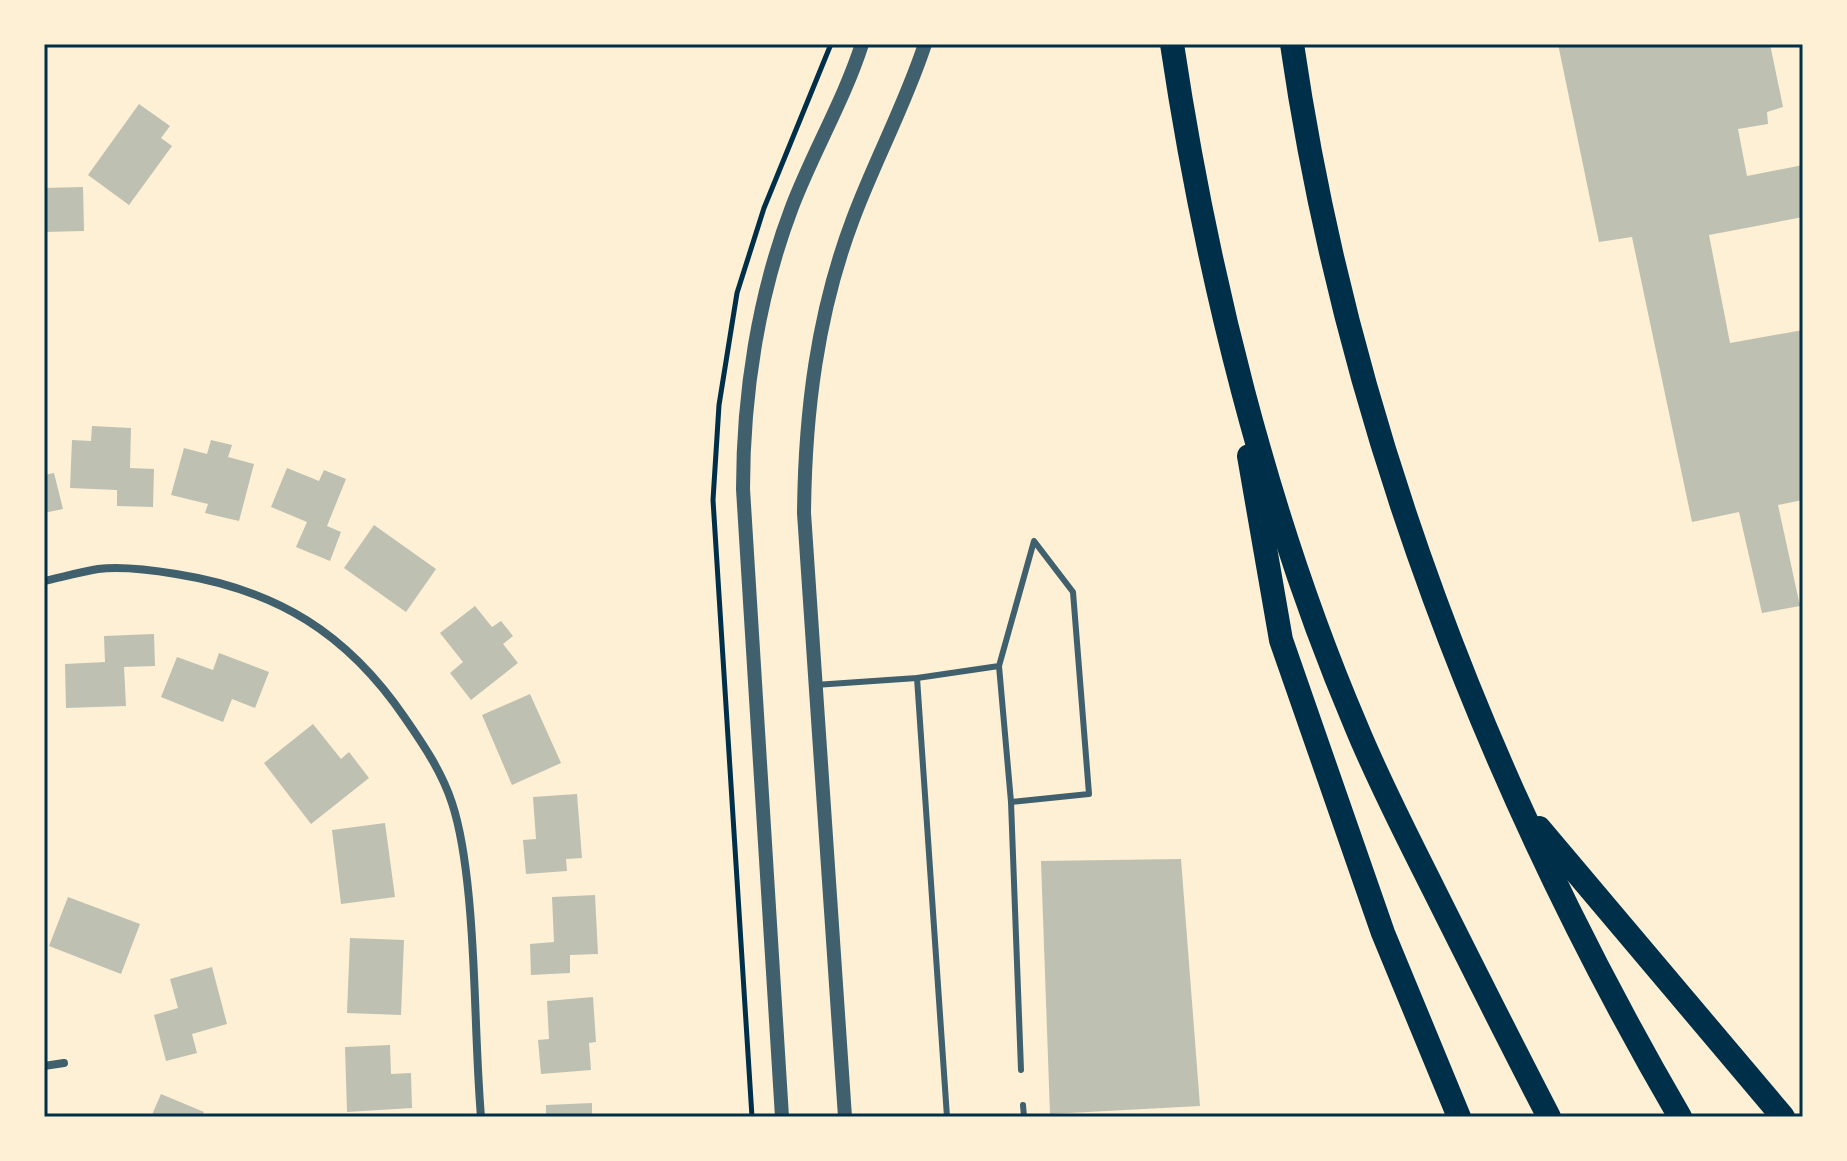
<svg xmlns="http://www.w3.org/2000/svg" width="1847" height="1161" font-family="'Golos Text',sans-serif">
<style>
.building{fill:#bec0b2}
.lines{fill:none;stroke-linecap:round;stroke-linejoin:round}
.path{stroke:#003049;stroke-width:5}
.service{stroke:#3f606c;stroke-width:6}
.minor{stroke:#3f606c;stroke-width:8}
.tertiary{stroke:#3f606c;stroke-width:14}
.motorway{stroke:#003049;stroke-width:24}
.neatline{fill:none;stroke:#003049;stroke-width:3}
</style>
<rect width="100%" height="100%" fill="#fdf0d5"/>
<g class="building">
<path d="M1558,44H1770L1783,107L1767,112L1768,124L1738,129L1747,176L1803,165V217L1709,235L1730,343L1803,330V500L1778,505L1800,606L1762,613L1739,512L1692,522L1632,237L1599,242Z"/>
<path d="M139,104L170,126L161,138L172,146L129,205L88,175Z"/>
<path d="M83,187L84,231L44,232V188Z"/>
<path d="M92,426L131,428L130,468L154,469L153,507L117,506V490L70,488L72,440L91,441Z"/>
<path d="M211,440L232,445L228,457L254,464L239,521L205,513L208,504L171,495L184,448L207,454Z"/>
<path d="M287,468L319,481L324,470L346,479L327,526L341,532L330,561L296,547L307,522L271,507Z"/>
<path d="M54,473L63,509L44,513V475Z"/>
<path d="M374,525L436,569L406,612L344,568Z"/>
<path d="M475,606L492,627L501,621L513,636L503,644L518,663L471,700L450,673L463,662L440,633Z"/>
<path d="M154,634L155,666L124,667L126,706L66,708L65,664L105,662L104,636Z"/>
<path d="M219,653L269,672L255,708L232,699L223,722L161,697L177,657L213,670Z"/>
<path d="M530,694L561,763L512,785L482,715Z"/>
<path d="M313,724L341,759L349,752L369,778L311,824L264,763Z"/>
<path d="M577,794L582,858L566,859L567,871L526,874L523,840L536,839L533,797Z"/>
<path d="M385,823L395,897L341,904L332,830Z"/>
<path d="M1181,859L1200,1106L1050,1114L1041,861Z"/>
<path d="M595,895L598,954L570,955V973L531,975L530,944L554,942L552,897Z"/>
<path d="M68,897L140,924L121,974L49,946Z"/>
<path d="M350,938L404,940L401,1015L347,1013Z"/>
<path d="M212,967L227,1024L192,1034L197,1053L166,1061L154,1015L178,1008L170,979Z"/>
<path d="M593,997L596,1042L589,1043L591,1070L541,1074L538,1040L549,1039L547,1001Z"/>
<path d="M390,1045L391,1074L411,1073L412,1108L347,1112L345,1047Z"/>
<path d="M161,1094L204,1112L201,1117H151Z"/>
<path d="M592,1103V1117H546V1105Z"/>
</g>
<g class="lines">
<path class="path" d="M752,1117L713,500L719,405L737,293L764,208L831,44"/>
<g class="service">
<path d="M999,666L1011,802"/>
<path d="M917,678L947,1117"/>
<path d="M815,685L917,678L999,666L1034,541L1073,592L1089,794L1011,802L1021,1070"/>
<path d="M1023,1105L1024,1117"/>
</g>
<g class="minor">
<path d="M44,581C62,577 80,572 98,569C122,566 152,570 176,574C277,590 347,633 405,718C423,744 442,772 452,803C462,833 466,867 469,899C476,971 475,1044 481,1117"/>
<path d="M44,1066L64,1063"/>
</g>
<g class="tertiary">
<path d="M782,1117L743,489C743,395 758,296 792,207C813,152 844,100 862,44"/>
<path d="M845,1117L804,513C805,413 817,314 853,219C875,160 905,105 925,44"/>
</g>
<g class="motorway">
<path d="M1172,44C1206,271 1266,515 1356,726C1379,782 1407,836 1434,890C1472,966 1510,1042 1549,1117"/>
<path d="M1292,44C1347,423 1488,787 1680,1117"/>
<path d="M1249,456L1281,640L1383,933L1459,1117"/>
<path d="M1539,828L1783,1117"/>
</g>
</g>
<rect width="1847" height="1161" fill="none" stroke="#fdf0d5" stroke-width="92"/>
<rect x="46" y="46" width="1755" height="1069" class="neatline"/>
</svg>
